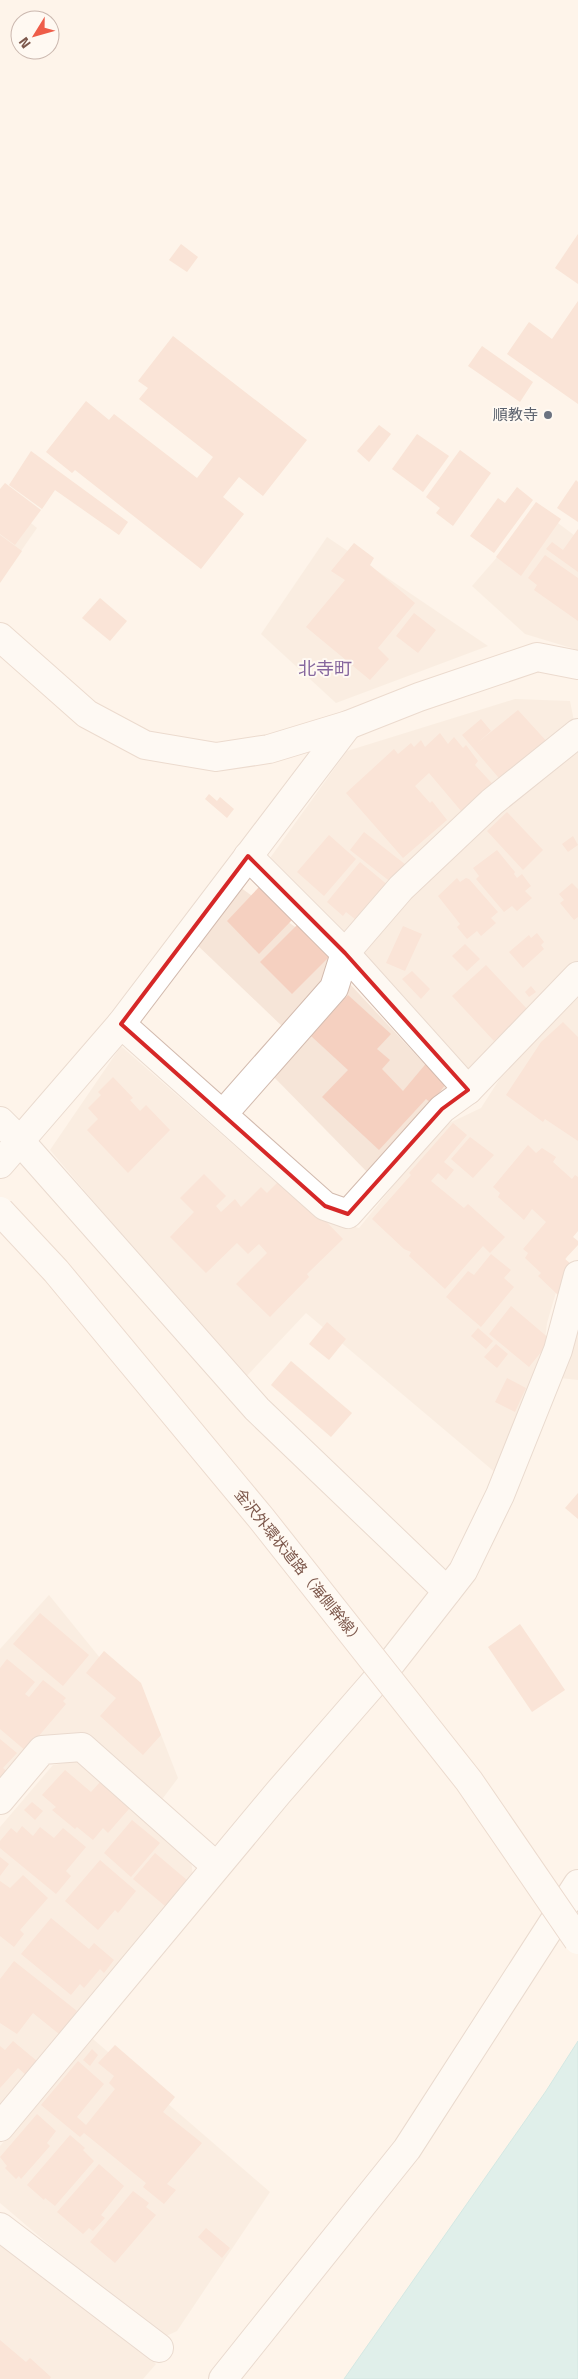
<svg xmlns="http://www.w3.org/2000/svg" width="578" height="2379" font-family="'Titillium Web','Noto Sans JP',sans-serif">
<style>
.residential{fill:#f6e5d8}
.water{fill:#bce8ea;stroke:#a2d9dc}
.building{fill:#f5d0c0}
.lines{fill:none;stroke-linecap:round;stroke-linejoin:round}
.street-casing{stroke:#d2baae;stroke-width:30}
.secondary-casing{stroke:#d7bcae;stroke-width:30}
.street{stroke:#fff;stroke-width:28}
.secondary{stroke:#fff;stroke-width:28}
.secondary-bridge-casing{stroke:#d7bcae;stroke-width:30;stroke-linecap:butt}
.secondary-bridge{stroke:#fff;stroke-width:28}
.marked{fill:none;stroke:#d62828;stroke-width:4;stroke-linejoin:round}
.worship-dot{fill:#6b7280;stroke:#fff9f2;stroke-width:2}
.labels{text-anchor:middle;stroke-width:4;stroke-linejoin:round;paint-order:stroke}
.worship-label{font-size:15px;fill:#5b616d;stroke:#fff9f2;text-anchor:end}
.street-label{font-size:15px;fill:#7c574b;stroke:#fff9f2}
.quarter-label{font-size:18px;fill:#86679e;stroke:#fff9f2}
</style>
<rect width="100%" height="100%" fill="#fef4ea"/>
<g class="residential">
<path d="M0,498L37,528L0,581Z"/>
<path d="M539,509L578,538V650L525,634L472,586Z"/>
<path d="M327,537L488,646L336,703L261,634Z"/>
<path d="M515,699L570,701L575,726L345,937L265,865L347,751Z"/>
<path d="M578,745V963L467,1077L355,953L406,893Z"/>
<path d="M237,885L327,950L329,976L284,1028L194,942Z"/>
<path d="M348,982L446,1087L372,1177L271,1074Z"/>
<path d="M578,988V1229L573,1235L547,1323L542,1366L497,1474L306,1313L244,1379L50,1150L121,1046L316,1217L359,1228L441,1127L481,1108L520,1047Z"/>
<path d="M578,1324V1380L560,1378Z"/>
<path d="M49,1595L160,1732L178,1778L160,1802L82,1738L0,1787V1649Z"/>
<path d="M77,1761L191,1857L193,1879L0,2110V1827L53,1765Z"/>
<path d="M93,2039L270,2192L177,2331L160,2339L0,2203V2146Z"/>
<path d="M0,2236L156,2364L143,2379H0Z"/>
</g>
<path class="water" d="M578,2041V2379H344L546,2091Z"/>
<g class="building">
<path d="M578,234V284L555,268Z"/>
<path d="M181,244L198,257L187,272L169,260Z"/>
<path d="M578,301V404L507,354L529,322L552,339Z"/>
<path d="M173,336L307,440L263,496L239,477L223,497L244,514L201,569L75,470L72,473L46,452L86,401L109,420L114,414L197,478L213,457L139,399L148,388L138,381Z"/>
<path d="M482,346L533,382L520,402L468,366Z"/>
<path d="M379,425L391,434L369,462L357,451Z"/>
<path d="M417,434L449,456L423,492L392,469Z"/>
<path d="M460,450L491,473L453,526L436,513L440,508L426,497Z"/>
<path d="M31,451L128,522L119,535L55,490L42,509L9,485Z"/>
<path d="M576,480L578,482V522L557,508Z"/>
<path d="M5,483L41,510L15,545L0,534V489Z"/>
<path d="M517,487L533,500L494,553L470,536L498,498L505,503Z"/>
<path d="M536,502L561,519L521,576L496,557Z"/>
<path d="M578,529V572L546,549L552,542L563,550Z"/>
<path d="M0,535L22,551L0,583Z"/>
<path d="M354,543L374,558L370,565L415,603L378,648L389,659L370,680L306,627L345,580L331,571Z"/>
<path d="M545,555L578,578V621L534,590L537,585L528,578Z"/>
<path d="M100,598L127,621L110,641L82,618Z"/>
<path d="M414,613L436,630L418,653L396,636Z"/>
<path d="M518,710L550,745L504,784L462,735L481,719L491,731L476,744Z"/>
<path d="M440,733L448,744L454,737L463,748L466,745L478,761L475,765L500,792L467,818L429,773L415,786L430,803L432,801L447,820L403,858L346,793L394,749L398,754L411,743L414,747L421,740L425,747Z"/>
<path d="M209,794L217,801L220,797L234,809L227,818L205,799Z"/>
<path d="M507,812L543,850L523,870L487,831Z"/>
<path d="M364,832L406,865L392,883L350,850Z"/>
<path d="M329,835L356,859L324,896L297,872Z"/>
<path d="M573,836L578,845L568,852L562,844Z"/>
<path d="M497,850L515,872L514,874L517,878L522,874L531,886L525,891L532,898L517,911L512,906L504,912L476,879L479,876L473,868Z"/>
<path d="M360,862L395,891L365,927L346,912L343,916L327,902Z"/>
<path d="M457,878L460,882L466,878L469,879L498,912L491,918L496,923L481,936L477,931L467,939L457,927L460,924L438,896Z"/>
<path d="M572,883L578,889V917L574,920L560,903L564,900L559,894Z"/>
<path d="M260,886L293,919L259,954L227,921Z"/>
<path d="M302,920L335,951L292,994L260,962Z"/>
<path d="M403,926L422,934L405,971L386,963Z"/>
<path d="M537,933L544,942L541,945L544,949L523,968L509,952L529,935L531,938Z"/>
<path d="M465,944L480,959L467,971L452,956Z"/>
<path d="M486,965L528,1010L494,1041L452,996Z"/>
<path d="M412,971L430,989L421,999L402,979Z"/>
<path d="M531,986L536,992L529,997L525,992Z"/>
<path d="M348,995L391,1034L377,1049L390,1060L382,1069L403,1091L429,1060L450,1079L431,1103L426,1099L379,1150L322,1097L348,1070L311,1036Z"/>
<path d="M563,1022L578,1037V1141L545,1119L543,1122L506,1095L541,1042Z"/>
<path d="M113,1077L133,1098L130,1100L140,1111L146,1105L170,1130L128,1173L87,1130L98,1119L88,1108L101,1095L98,1092Z"/>
<path d="M453,1123L467,1135L444,1162L454,1170L446,1180L438,1173L431,1181L464,1208L468,1204L505,1237L490,1253L483,1246L445,1289L409,1256L411,1252L404,1249L372,1219L411,1175L409,1173Z"/>
<path d="M470,1137L494,1155L473,1178L451,1159Z"/>
<path d="M528,1145L536,1153L542,1148L556,1157L553,1162L572,1179L575,1175L578,1177V1231L573,1237L578,1241V1245L565,1259L577,1269L566,1287L558,1295L538,1276L541,1273L525,1258L528,1253L523,1249L546,1222L532,1209L524,1220L498,1197L500,1193L493,1187Z"/>
<path d="M204,1174L226,1196L216,1206L221,1212L235,1199L241,1207L261,1187L267,1193L283,1177L343,1239L307,1274L309,1277L270,1317L236,1284L267,1253L259,1244L248,1254L237,1243L206,1273L170,1237L194,1212L180,1198Z"/>
<path d="M491,1254L511,1270L504,1278L514,1287L481,1327L446,1297L468,1271L474,1275Z"/>
<path d="M511,1306L551,1340L529,1367L489,1334Z"/>
<path d="M327,1322L346,1339L329,1360L309,1344Z"/>
<path d="M478,1328L493,1341L486,1349L471,1336Z"/>
<path d="M496,1344L508,1354L497,1368L484,1357Z"/>
<path d="M291,1361L352,1413L331,1437L271,1385Z"/>
<path d="M507,1378L526,1388L515,1412L495,1402Z"/>
<path d="M578,1493V1519L565,1508Z"/>
<path d="M40,1613L89,1655L63,1686L13,1644Z"/>
<path d="M520,1624L565,1690L532,1712L488,1647Z"/>
<path d="M104,1651L141,1683L161,1735L143,1755L100,1716L116,1698L86,1673Z"/>
<path d="M7,1659L35,1682L25,1694L29,1697L43,1680L66,1698L63,1701L66,1704L26,1751L0,1729V1668Z"/>
<path d="M0,1739L17,1753L3,1768L11,1775L0,1787Z"/>
<path d="M65,1770L91,1792L101,1781L135,1802L108,1833L103,1828L93,1840L77,1827L75,1829L52,1810L56,1807L42,1795Z"/>
<path d="M32,1802L43,1811L35,1820L24,1810Z"/>
<path d="M132,1820L160,1843L131,1877L104,1853Z"/>
<path d="M22,1826L33,1836L40,1827L54,1838L63,1828L86,1847L66,1871L71,1876L56,1894L0,1848V1841L11,1828L17,1833Z"/>
<path d="M155,1853L187,1880L165,1906L133,1879Z"/>
<path d="M0,1857L9,1864L0,1876Z"/>
<path d="M100,1860L136,1891L118,1913L115,1910L98,1930L65,1901Z"/>
<path d="M23,1875L48,1898L20,1930L24,1934L14,1947L0,1936V1881L10,1888Z"/>
<path d="M51,1918L89,1949L94,1943L114,1960L104,1973L100,1969L84,1988L80,1984L71,1995L21,1954Z"/>
<path d="M14,1961L77,2011L59,2034L33,2013L17,2034L0,2023V1979Z"/>
<path d="M13,2041L37,2061L26,2075L18,2068L0,2088V2046L5,2050Z"/>
<path d="M115,2045L175,2097L163,2112L202,2143L167,2184L176,2190L164,2204L143,2187L146,2183L84,2133L80,2137L41,2105L78,2061L104,2084L77,2117L86,2125L115,2089L109,2083L114,2076L98,2063Z"/>
<path d="M92,2049L98,2055L90,2066L83,2060Z"/>
<path d="M37,2114L56,2131L47,2143L50,2146L21,2179L19,2176L16,2179L5,2168L7,2166L0,2157Z"/>
<path d="M70,2135L85,2148L83,2150L94,2161L55,2206L45,2198L44,2200L27,2185Z"/>
<path d="M99,2164L124,2186L101,2215L105,2218L93,2231L89,2228L83,2234L57,2212Z"/>
<path d="M133,2191L149,2203L146,2207L156,2215L115,2263L90,2242Z"/>
<path d="M206,2228L230,2248L222,2258L198,2237Z"/>
<path d="M0,2340L26,2362L30,2358L51,2377L50,2379H0Z"/>
</g>
<g class="lines">
<defs>
<g id="street">
<path d="M248,856L345,953L468,1090"/>
<path d="M121,1024L325,1206L348,1214L442,1109L468,1090L578,976"/>
<path d="M223,1114L334,988L345,953L401,888L492,802L578,733"/>
<path d="M0,1121L20,1141L257,1409L447,1591"/>
<path d="M0,1164L121,1024L348,725"/>
<path d="M0,1800L42,1750L82,1747L216,1866"/>
<path d="M0,2127L278,1793L392,1662L463,1571L500,1495L558,1350L578,1275"/>
<path d="M0,2227L159,2348"/>
<path d="M223,2379L407,2149L578,1884"/>
</g>
<path id="secondary" d="M0,637L87,714L145,745L216,757L269,749L348,725L419,697L537,657L578,665"/>
</defs>
<use href="#street" class="street-casing"/>
<use href="#secondary" class="secondary-casing"/>
<use href="#street" class="street"/>
<use href="#secondary" class="secondary"/>
<defs>
<path id="secondary-bridge" d="M0,1211L56,1271L261,1518L469,1781L578,1940"/>
</defs>
<use href="#secondary-bridge" class="secondary-bridge-casing"/>
<use href="#secondary-bridge" class="secondary-bridge"/>
</g>
<path d="M0 0H578V2379H0ZM248,856L345,953L468,1090L442,1109L348,1214L325,1206L121,1024Z" fill="#fef4ea" fill-opacity=".55" fill-rule="evenodd"/>
<path class="marked" d="M248,856L345,953L468,1090L442,1109L348,1214L325,1206L121,1024Z"/>
<circle class="worship-dot" cx="548" cy="415" r="5"/>
<g class="labels">
<g class="worship-label">
<text x="538" y="420">順教寺</text>
</g>
<g class="street-label">
<text transform="translate(299 1567) rotate(51)" y="5">金沢外環状道路（海側幹線）</text>
</g>
<g class="quarter-label">
<text x="325" y="675">北寺町</text>
</g>
</g>
<g transform="translate(35 35) rotate(233)"><circle r="24" fill="#fff9f2" stroke="#cbb8af"/>
<path d="M0-4L9 19L0 12L-9 19Z" fill="#ee5d49"/>
<text y="-8" font-size="14" font-weight="bold" text-anchor="middle" fill="#7c574b">N</text>
</g>
</svg>
